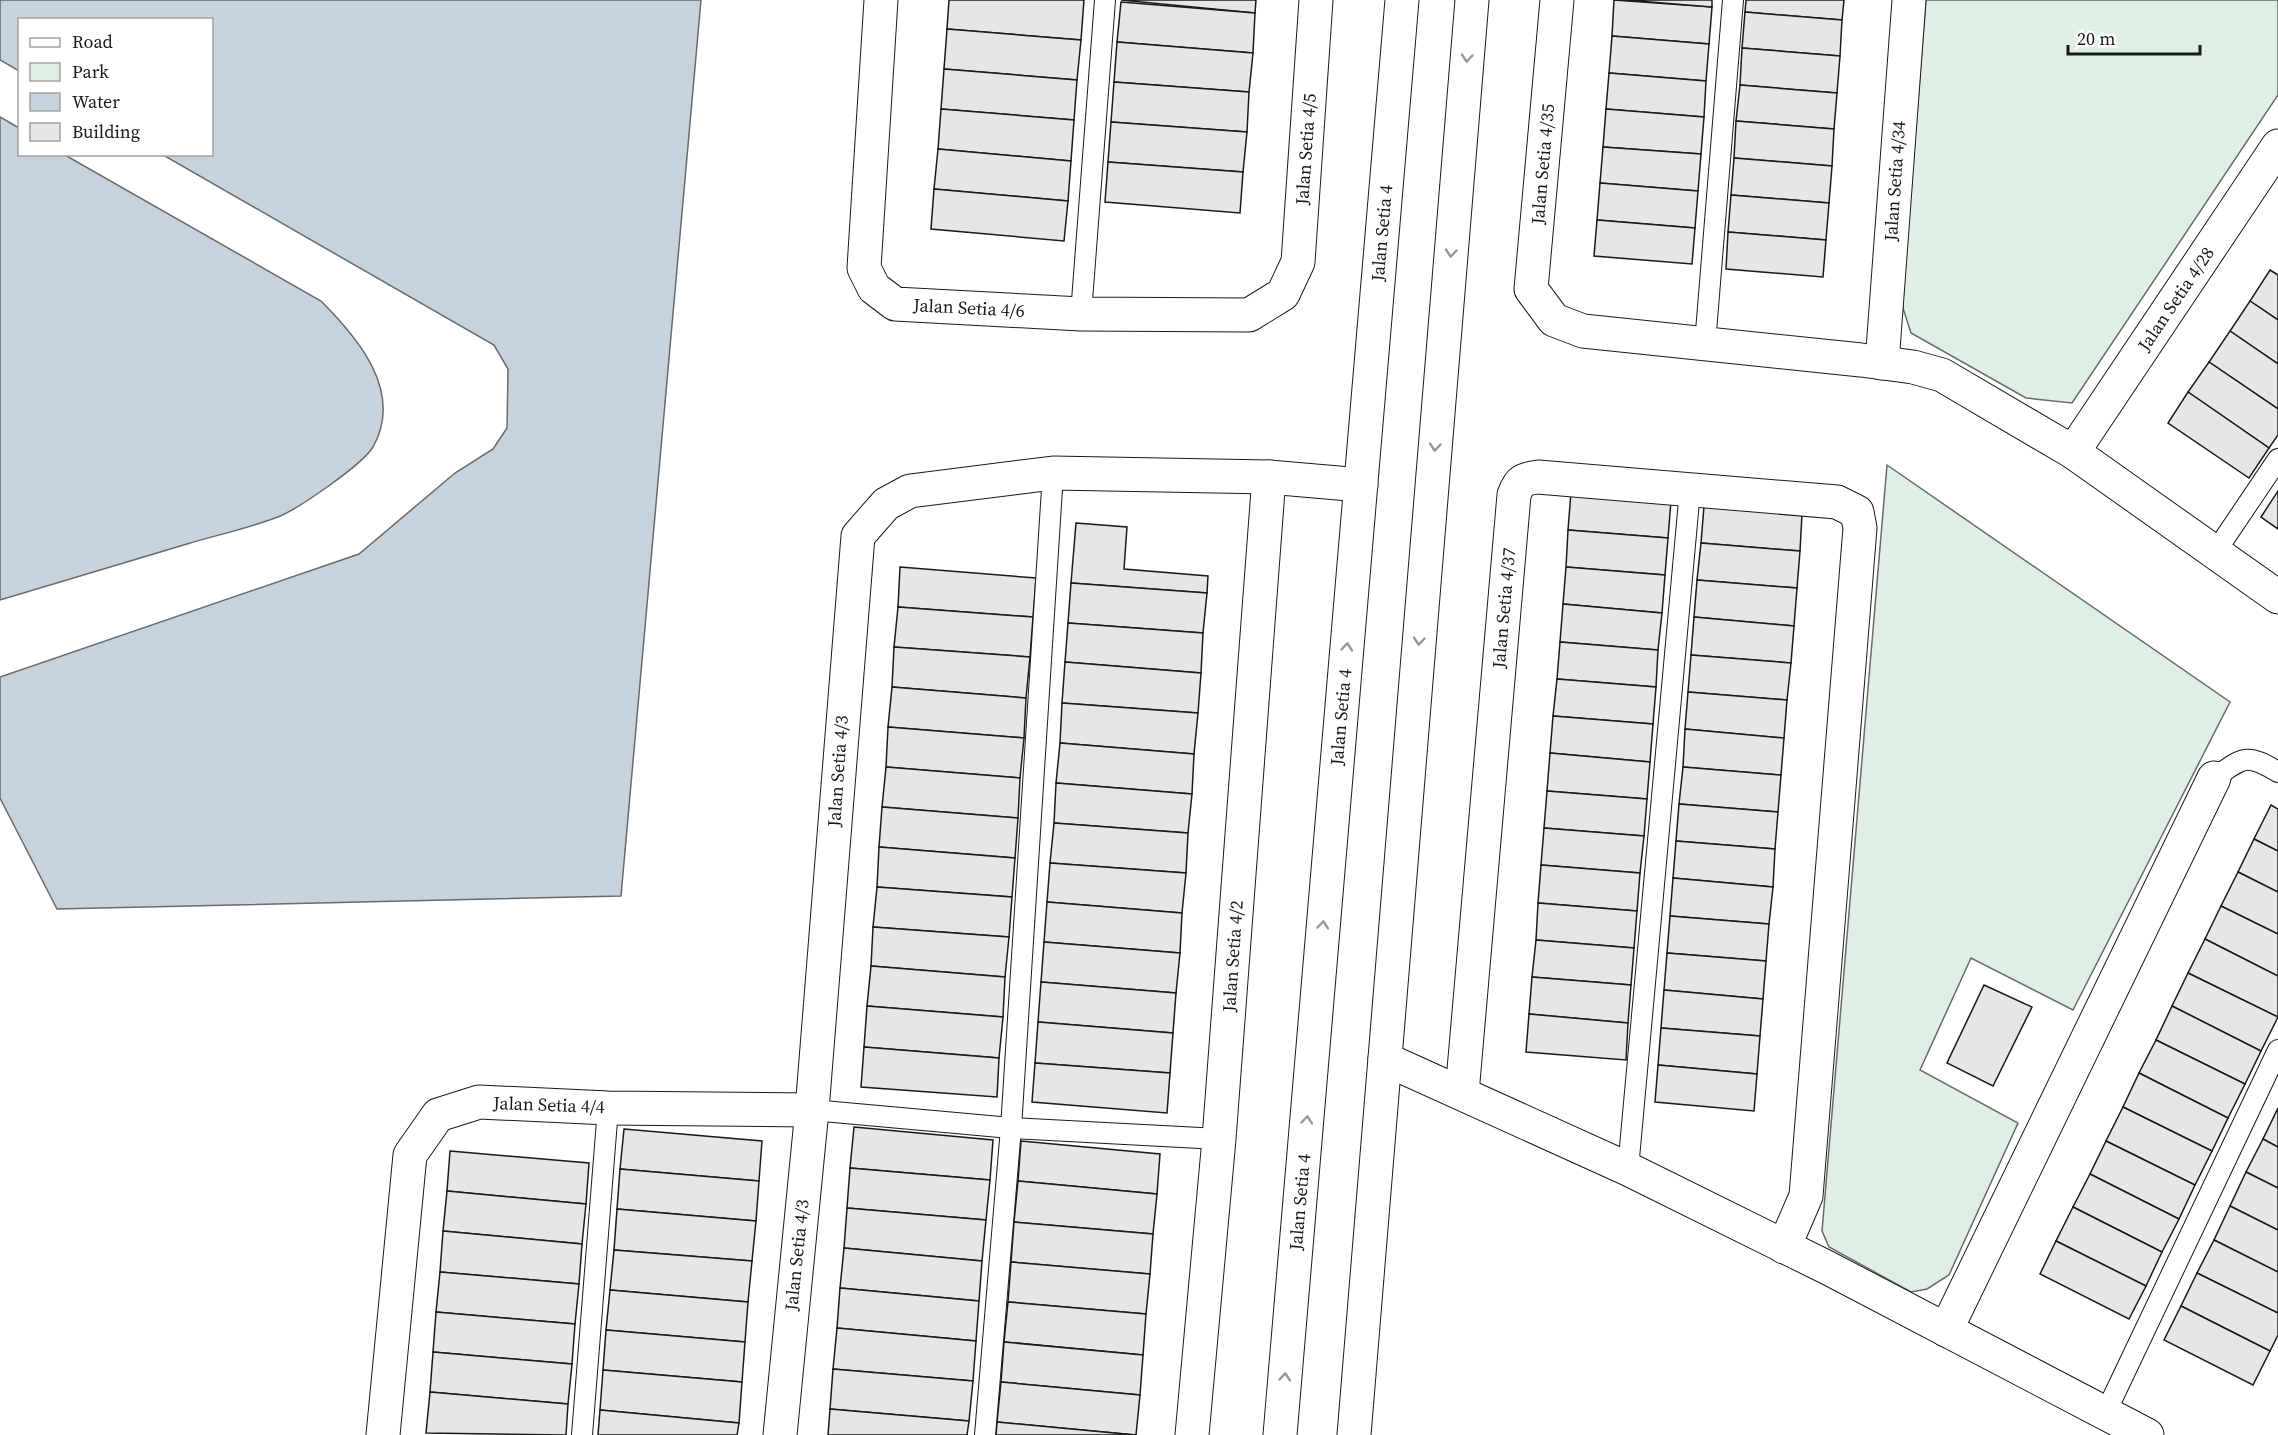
<svg xmlns="http://www.w3.org/2000/svg" width="2278" height="1435" font-family="'Source Serif 4',serif">
<style>
.park{fill:#e0efe3;stroke:#6a6a6a;stroke-width:1.5}
.water{fill:#c6d2dc;stroke:#6a6a6a;stroke-width:1.5}
.building{fill:#e6e6e6;stroke:#1a1a1a;stroke-width:1.5}
.lines{fill:none;stroke-linecap:round;stroke-linejoin:round}
.lane-casing{stroke:#1a1a1a;stroke-width:22}
.street-casing{stroke:#1a1a1a;stroke-width:35}
.secondary-casing{stroke:#1a1a1a;stroke-width:35}
.lane{stroke:#fff;stroke-width:20}
.street{stroke:#fff;stroke-width:33}
.secondary{stroke:#fff;stroke-width:33}
.oneway{stroke:#989898}
.labels{text-anchor:middle;stroke-width:4.5;stroke-linejoin:round;paint-order:stroke}
.street-label{font-size:18px;fill:#1a1a1a;stroke:#fff}
</style>
<rect width="100%" height="100%" fill="#fff"/>
<g class="park">
<path d="M1926,0H2278V95L2072,403L2026,398L1911,333L1902,305Z"/>
<path d="M1887,465L2230,702L2073,1010L1971,958L1920,1070L2018,1123L1949,1275L1927,1289L1911,1292L1829,1247L1822,1231Z"/>
</g>
<g class="water">
<path d="M0,0H701L621,896L57,909L0,798V677L359,554L455,473L493,449L507,428L508,369L494,345L163,155L212,154V20H20L19,71L0,60Z"/>
<path d="M0,117L19,128L20,154L65,155L321,301C358,338 404,392 373,447C362,465 298,509 278,517C249,528 217,535 187,544C125,563 62,581 0,600Z"/>
</g>
<g class="building">
<path d="M949,0H1084L1081,40L947,29Z"/>
<path d="M1121,0H1256L1255,13Z"/>
<path d="M1614,0L1712,7L1709,44L1612,36Z"/>
<path d="M1626,0H1712V7Z"/>
<path d="M1746,0H1844L1842,20L1745,12Z"/>
<path d="M1121,2L1255,13L1253,53L1117,42Z"/>
<path d="M1745,12L1842,20L1840,56L1742,48Z"/>
<path d="M947,29L1081,40L1077,80L944,69Z"/>
<path d="M1612,36L1709,44L1706,81L1609,73Z"/>
<path d="M1117,42L1253,53L1249,92L1114,82Z"/>
<path d="M1742,48L1840,56L1837,93L1740,85Z"/>
<path d="M944,69L1077,80L1074,120L941,109Z"/>
<path d="M1609,73L1706,81L1704,117L1606,109Z"/>
<path d="M1114,82L1249,92L1247,132L1111,122Z"/>
<path d="M1740,85L1837,93L1834,129L1736,121Z"/>
<path d="M941,109L1074,120L1071,161L938,149Z"/>
<path d="M1606,109L1704,117L1701,154L1603,147Z"/>
<path d="M1736,121L1834,129L1832,166L1734,158Z"/>
<path d="M1111,122L1247,132L1243,172L1108,162Z"/>
<path d="M1603,147L1701,154L1698,191L1600,183Z"/>
<path d="M938,149L1071,161L1068,201L934,189Z"/>
<path d="M1734,158L1832,166L1829,203L1731,195Z"/>
<path d="M1108,162L1243,172L1240,213L1105,202Z"/>
<path d="M1600,183L1698,191L1695,228L1597,220Z"/>
<path d="M934,189L1068,201L1064,241L931,229Z"/>
<path d="M1731,195L1829,203L1826,240L1728,232Z"/>
<path d="M1597,220L1695,228L1692,264L1594,256Z"/>
<path d="M1728,232L1826,240L1823,277L1726,269Z"/>
<path d="M2270,270L2278,275V320L2250,301Z"/>
<path d="M2250,301L2278,320V364L2230,331Z"/>
<path d="M2230,331L2278,364V409L2209,362Z"/>
<path d="M2209,362L2278,409V435L2269,448L2188,392Z"/>
<path d="M2188,392L2269,448L2249,478L2168,423Z"/>
<path d="M2278,491V529L2261,517Z"/>
<path d="M1571,492L1671,501L1668,538L1568,530Z"/>
<path d="M1704,506L1802,514L1800,551L1701,543Z"/>
<path d="M1076,523L1127,527L1124,569L1208,576L1207,593L1071,583Z"/>
<path d="M1568,530L1668,538L1665,575L1566,567Z"/>
<path d="M1701,543L1800,551L1797,588L1697,580Z"/>
<path d="M900,567L1036,578L1033,617L898,607Z"/>
<path d="M1566,567L1665,575L1662,613L1563,604Z"/>
<path d="M1697,580L1797,588L1794,626L1694,617Z"/>
<path d="M1071,583L1207,593L1203,633L1068,623Z"/>
<path d="M1563,604L1662,613L1658,650L1560,642Z"/>
<path d="M898,607L1033,617L1030,657L894,647Z"/>
<path d="M1694,617L1794,626L1791,663L1691,655Z"/>
<path d="M1068,623L1203,633L1201,673L1065,662Z"/>
<path d="M1560,642L1658,650L1656,687L1557,679Z"/>
<path d="M894,647L1030,657L1026,698L892,687Z"/>
<path d="M1691,655L1791,663L1787,700L1688,692Z"/>
<path d="M1065,662L1201,673L1198,713L1062,703Z"/>
<path d="M1557,679L1656,687L1653,724L1553,716Z"/>
<path d="M892,687L1026,698L1024,738L888,727Z"/>
<path d="M1688,692L1787,700L1784,738L1685,729Z"/>
<path d="M1062,703L1198,713L1194,754L1060,743Z"/>
<path d="M1553,716L1653,724L1650,762L1550,753Z"/>
<path d="M888,727L1024,738L1020,778L886,767Z"/>
<path d="M1685,729L1784,738L1781,775L1683,767Z"/>
<path d="M1060,743L1194,754L1192,794L1056,783Z"/>
<path d="M1550,753L1650,762L1647,799L1547,791Z"/>
<path d="M886,767L1020,778L1018,818L882,807Z"/>
<path d="M1683,767L1781,775L1778,812L1679,804Z"/>
<path d="M1056,783L1192,794L1188,833L1054,823Z"/>
<path d="M1547,791L1647,799L1644,836L1544,828Z"/>
<path d="M1679,804L1778,812L1775,849L1676,841Z"/>
<path d="M2271,805L2278,809V851L2254,839Z"/>
<path d="M882,807L1018,818L1015,858L879,847Z"/>
<path d="M1054,823L1188,833L1186,873L1050,863Z"/>
<path d="M1544,828L1644,836L1640,873L1541,865Z"/>
<path d="M2254,839L2278,851V892L2238,872Z"/>
<path d="M1676,841L1775,849L1773,887L1673,878Z"/>
<path d="M879,847L1015,858L1012,897L877,887Z"/>
<path d="M1050,863L1186,873L1182,913L1047,902Z"/>
<path d="M1541,865L1640,873L1637,911L1538,903Z"/>
<path d="M2238,872L2278,892V934L2221,906Z"/>
<path d="M1673,878L1773,887L1769,924L1670,916Z"/>
<path d="M877,887L1012,897L1009,937L873,927Z"/>
<path d="M1047,902L1182,913L1180,953L1044,942Z"/>
<path d="M1538,903L1637,911L1634,948L1536,940Z"/>
<path d="M2221,906L2278,934V976L2205,939Z"/>
<path d="M1670,916L1769,924L1766,961L1667,953Z"/>
<path d="M873,927L1009,937L1005,977L871,966Z"/>
<path d="M2205,939L2278,976V1017L2188,973Z"/>
<path d="M1536,940L1634,948L1631,985L1532,977Z"/>
<path d="M1044,942L1180,953L1176,993L1041,982Z"/>
<path d="M1667,953L1766,961L1763,999L1664,990Z"/>
<path d="M871,966L1005,977L1003,1017L867,1006Z"/>
<path d="M2188,973L2278,1017L2261,1051L2172,1006Z"/>
<path d="M1532,977L1631,985L1628,1023L1529,1014Z"/>
<path d="M1041,982L1176,993L1173,1033L1038,1022Z"/>
<path d="M1984,985L2032,1007L1993,1086L1947,1063Z"/>
<path d="M1664,990L1763,999L1760,1036L1661,1028Z"/>
<path d="M867,1006L1003,1017L999,1058L864,1047Z"/>
<path d="M2172,1006L2261,1051L2245,1084L2156,1040Z"/>
<path d="M1529,1014L1628,1023L1626,1060L1526,1052Z"/>
<path d="M1038,1022L1173,1033L1170,1073L1035,1063Z"/>
<path d="M1661,1028L1760,1036L1757,1074L1658,1065Z"/>
<path d="M2156,1040L2245,1084L2228,1118L2139,1073Z"/>
<path d="M864,1047L999,1058L997,1097L861,1087Z"/>
<path d="M1035,1063L1170,1073L1167,1113L1032,1102Z"/>
<path d="M1658,1065L1757,1074L1754,1111L1655,1102Z"/>
<path d="M2139,1073L2228,1118L2212,1151L2123,1107Z"/>
<path d="M2123,1107L2212,1151L2195,1185L2106,1141Z"/>
<path d="M2278,1108V1147L2263,1139Z"/>
<path d="M854,1127L993,1140L990,1180L850,1168Z"/>
<path d="M624,1129L762,1141L759,1181L620,1169Z"/>
<path d="M2263,1139L2278,1147V1188L2246,1172Z"/>
<path d="M1021,1141L1160,1154L1157,1194L1018,1181Z"/>
<path d="M2106,1141L2195,1185L2179,1219L2090,1174Z"/>
<path d="M450,1151L589,1163L586,1204L447,1191Z"/>
<path d="M850,1168L990,1180L986,1220L847,1208Z"/>
<path d="M620,1169L759,1181L756,1221L617,1209Z"/>
<path d="M2246,1172L2278,1188V1230L2230,1206Z"/>
<path d="M2090,1174L2179,1219L2162,1252L2073,1207Z"/>
<path d="M1018,1181L1157,1194L1153,1234L1014,1222Z"/>
<path d="M447,1191L586,1204L582,1244L443,1231Z"/>
<path d="M2230,1206L2278,1230V1272L2214,1240Z"/>
<path d="M2073,1207L2162,1252L2146,1286L2056,1241Z"/>
<path d="M847,1208L986,1220L982,1261L844,1248Z"/>
<path d="M617,1209L756,1221L752,1261L614,1250Z"/>
<path d="M1014,1222L1153,1234L1150,1274L1011,1262Z"/>
<path d="M443,1231L582,1244L579,1284L440,1272Z"/>
<path d="M2214,1240L2278,1272V1313L2197,1273Z"/>
<path d="M2056,1241L2146,1286L2129,1319L2040,1274Z"/>
<path d="M844,1248L982,1261L979,1301L840,1288Z"/>
<path d="M614,1250L752,1261L748,1302L610,1290Z"/>
<path d="M1011,1262L1150,1274L1146,1314L1008,1302Z"/>
<path d="M440,1272L579,1284L575,1324L436,1312Z"/>
<path d="M2197,1273L2278,1313V1335L2270,1351L2181,1306Z"/>
<path d="M840,1288L979,1301L976,1341L837,1328Z"/>
<path d="M610,1290L748,1302L745,1342L606,1330Z"/>
<path d="M1008,1302L1146,1314L1143,1355L1004,1342Z"/>
<path d="M2181,1306L2270,1351L2253,1385L2164,1340Z"/>
<path d="M436,1312L575,1324L572,1364L433,1352Z"/>
<path d="M837,1328L976,1341L973,1381L833,1369Z"/>
<path d="M606,1330L745,1342L742,1382L603,1370Z"/>
<path d="M1004,1342L1143,1355L1140,1395L1001,1382Z"/>
<path d="M433,1352L572,1364L568,1404L430,1392Z"/>
<path d="M833,1369L973,1381L969,1421L830,1409Z"/>
<path d="M603,1370L742,1382L739,1423L600,1410Z"/>
<path d="M1001,1382L1140,1395L1136,1435L997,1422Z"/>
<path d="M430,1392L568,1404L566,1435L426,1433Z"/>
<path d="M830,1409L969,1421L967,1435H828Z"/>
<path d="M600,1410L739,1423L737,1435H598Z"/>
<path d="M997,1422L1135,1435H996Z"/>
</g>
<g class="lines">
<defs>
<g id="lane">
<path d="M1081,314L1105,0"/>
<path d="M1705,344L1733,0"/>
<path d="M2214,554L2278,459"/>
<path d="M2214,778C2243,758 2245,752 2278,772"/>
<path d="M812,1110L1011,1128L1219,1139"/>
<path d="M1628,1169L1690,490"/>
<path d="M2105,1414L2278,1050"/>
<path d="M582,1435L608,1108"/>
<path d="M985,1435L1011,1128L1053,473"/>
</g>
<g id="street">
<path d="M881,0L864,268L874,288L895,304L1081,314L1249,315L1283,294L1298,262L1316,0"/>
<path d="M1557,0L1531,289L1554,320L1583,331L1861,360L1913,367L1942,375L2073,452L2278,597"/>
<path d="M1882,363L1909,0"/>
<path d="M2073,452L2278,146"/>
<path d="M1385,1059L1628,1169L1828,1268L2147,1435"/>
<path d="M1462,1093L1514,495C1519,481 1523,479 1538,477L1837,502L1857,512L1860,528L1806,1196L1784,1247"/>
<path d="M1946,1330L2214,778"/>
<path d="M383,1435L410,1155L438,1115L479,1102L608,1108L812,1110"/>
<path d="M780,1435L812,1110L858,536L886,504L910,491L1053,473L1269,477L1361,485"/>
<path d="M1192,1435L1219,1139L1269,477"/>
</g>
<g id="secondary">
<path d="M1280,1435L1402,0"/>
<path d="M1354,1435L1472,0"/>
</g>
</defs>
<use href="#lane" class="lane-casing"/>
<use href="#street" class="street-casing"/>
<use href="#secondary" class="secondary-casing"/>
<use href="#lane" class="lane"/>
<use href="#street" class="street"/>
<use href="#secondary" class="secondary"/>
</g>
<defs><path id="oneway-chevron" d="M-2-3.5L2.5 0L-2 3.5" fill="none" stroke-width="1.6" stroke-linecap="round" stroke-linejoin="round" transform="scale(1.5)"/></defs>
<g class="oneway">
<use href="#oneway-chevron" transform="translate(1467 58) rotate(95)"/>
<use href="#oneway-chevron" transform="translate(1451 253) rotate(95)"/>
<use href="#oneway-chevron" transform="translate(1435 447) rotate(95)"/>
<use href="#oneway-chevron" transform="translate(1419 641) rotate(95)"/>
<use href="#oneway-chevron" transform="translate(1347 647) rotate(-85)"/>
<use href="#oneway-chevron" transform="translate(1323 925) rotate(-85)"/>
<use href="#oneway-chevron" transform="translate(1307 1120) rotate(-85)"/>
<use href="#oneway-chevron" transform="translate(1285 1377) rotate(-85)"/>
</g>
<g class="labels">
<g class="street-label">
<text transform="translate(1306 149) rotate(-86)" y="6">Jalan Setia 4/5</text>
<text transform="translate(1543 164) rotate(-85)" y="6">Jalan Setia 4/35</text>
<text transform="translate(1895 181) rotate(-86)" y="6">Jalan Setia 4/34</text>
<text transform="translate(1382 233) rotate(-85)" y="6">Jalan Setia 4</text>
<text transform="translate(2176 299) rotate(-56)" y="6">Jalan Setia 4/28</text>
<text transform="translate(969 308) rotate(3)" y="6">Jalan Setia 4/6</text>
<text transform="translate(1504 608) rotate(-85)" y="6">Jalan Setia 4/37</text>
<text transform="translate(1341 717) rotate(-85)" y="6">Jalan Setia 4</text>
<text transform="translate(838 771) rotate(-86)" y="6">Jalan Setia 4/3</text>
<text transform="translate(1233 956) rotate(-86)" y="6">Jalan Setia 4/2</text>
<text transform="translate(549 1105) rotate(2)" y="6">Jalan Setia 4/4</text>
<text transform="translate(1300 1202) rotate(-85)" y="6">Jalan Setia 4</text>
<text transform="translate(797 1255) rotate(-84)" y="6">Jalan Setia 4/3</text>
</g>
</g>
<rect x="18" y="18" width="195" height="138" fill="#ffffff" stroke="#a3a3a3" stroke-width="1.5"/>
<rect x="30" y="38" width="30" height="9" fill="#ffffff" stroke="#a3a3a3" stroke-width="1.5"/>
<text x="72" y="48" font-size="18" fill="#1a1a1a">Road</text>
<rect x="30" y="63" width="30" height="18" fill="#e0efe3" stroke="#a3a3a3" stroke-width="1.5"/>
<text x="72" y="78" font-size="18" fill="#1a1a1a">Park</text>
<rect x="30" y="93" width="30" height="18" fill="#c6d2dc" stroke="#a3a3a3" stroke-width="1.5"/>
<text x="72" y="108" font-size="18" fill="#1a1a1a">Water</text>
<rect x="30" y="123" width="30" height="18" fill="#e6e6e6" stroke="#a3a3a3" stroke-width="1.5"/>
<text x="72" y="138" font-size="18" fill="#1a1a1a">Building</text>
<path d="M2068 45v9h132v-9" fill="none" stroke="#1a1a1a" stroke-width="3"/>
<text x="2077" y="45" font-size="18" fill="#1a1a1a" stroke="#ffffff" stroke-width="4.5" paint-order="stroke">20 m</text>
</svg>
